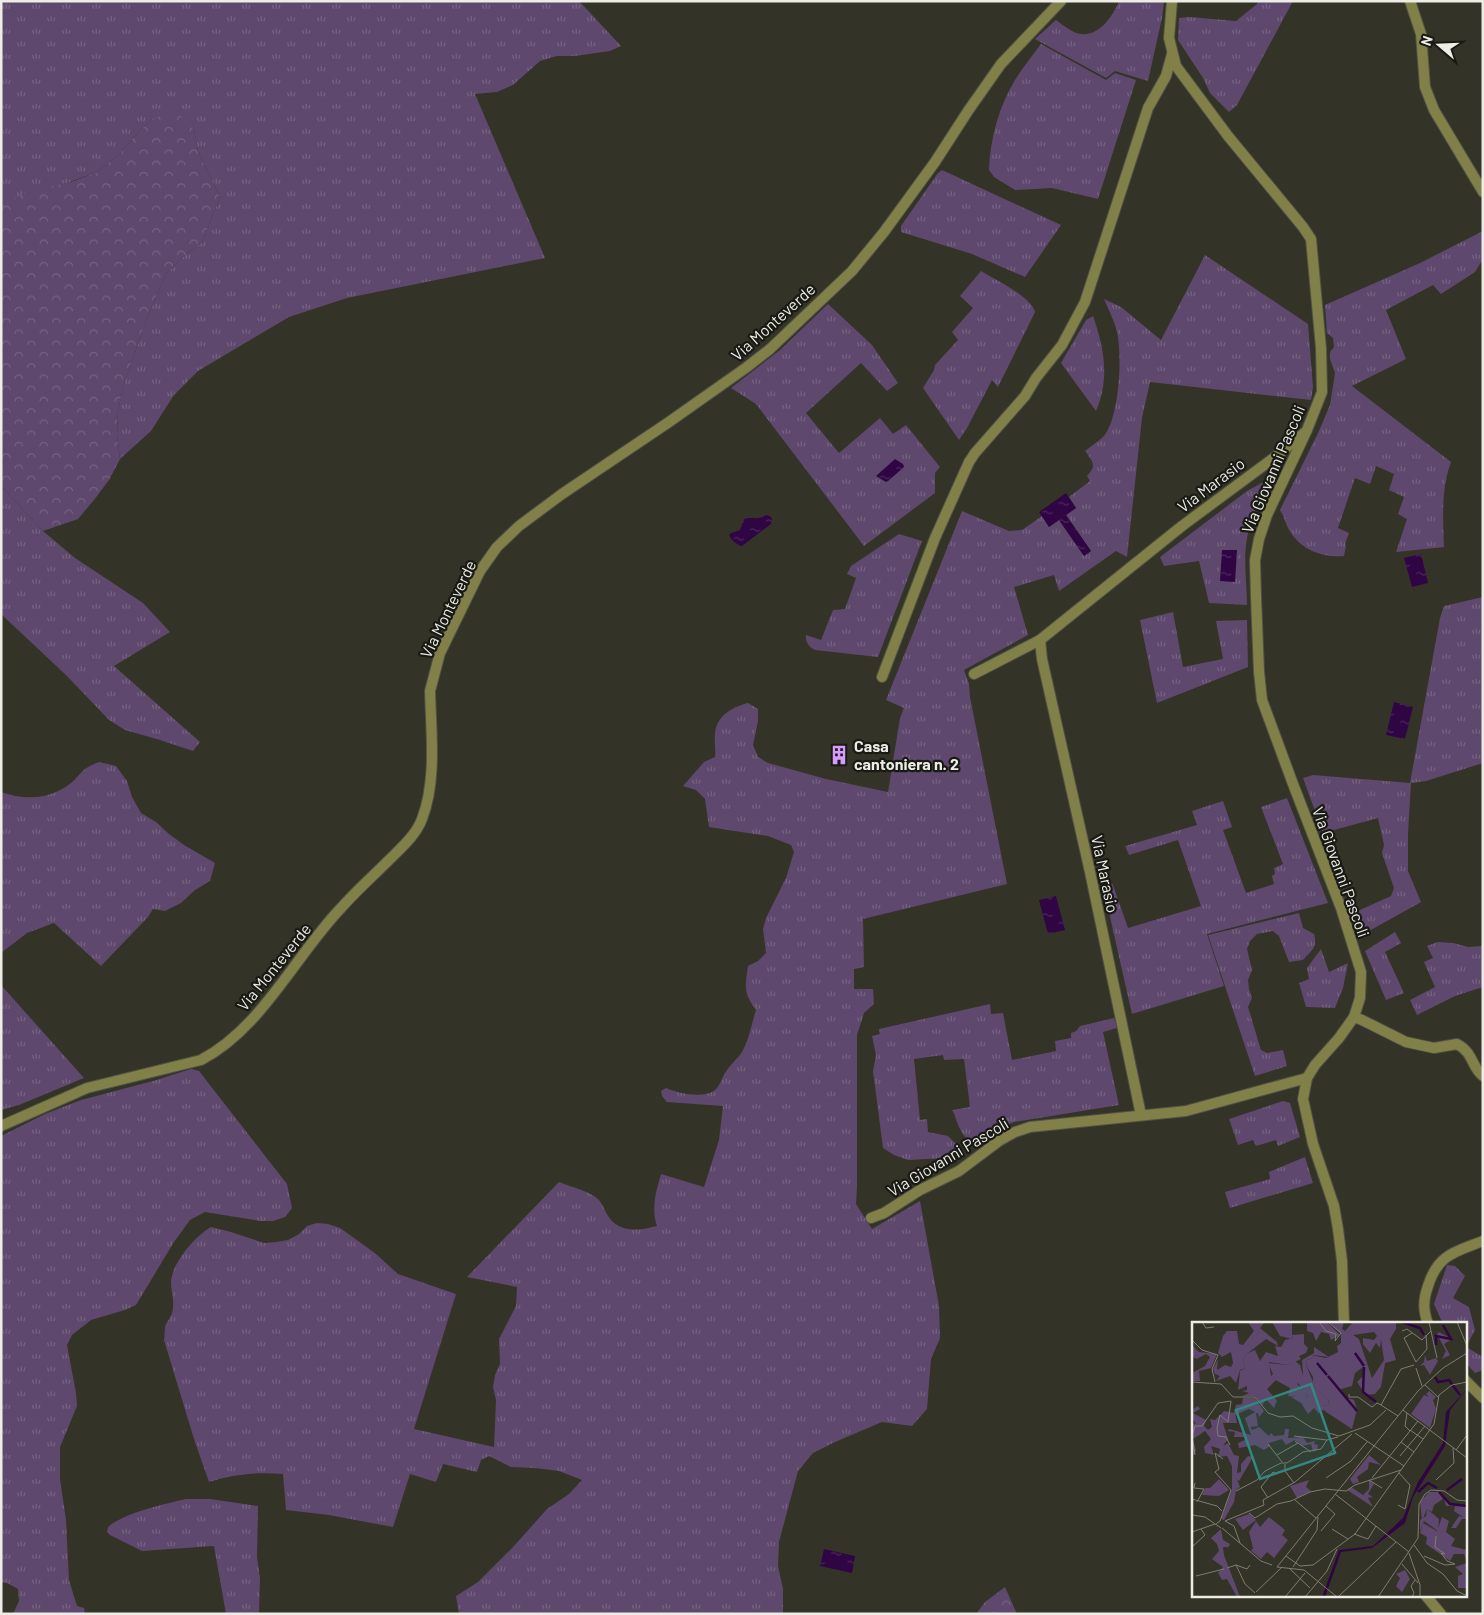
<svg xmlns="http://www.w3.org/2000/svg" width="1484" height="1615" font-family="Barlow,sans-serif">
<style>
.grass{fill:url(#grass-tufts)}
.forest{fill:url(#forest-crowns)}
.water{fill:url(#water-ripples)}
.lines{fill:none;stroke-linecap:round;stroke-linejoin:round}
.street-casing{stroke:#515146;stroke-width:12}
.street{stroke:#818048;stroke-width:10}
.labels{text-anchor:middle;stroke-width:4.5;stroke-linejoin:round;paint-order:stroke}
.street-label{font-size:16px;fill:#edede6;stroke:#1a1a15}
.poi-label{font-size:16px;font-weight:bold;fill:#edede6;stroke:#1a1a15;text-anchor:start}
.inset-river{fill:none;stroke:#2f0543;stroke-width:2.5}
.inset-road{fill:none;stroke:#7d7d73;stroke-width:1}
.view{fill:#308880;fill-opacity:0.15;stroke:#308880;stroke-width:2.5}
.inset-edge{fill:none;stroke:#edede6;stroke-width:2.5}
</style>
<defs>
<pattern id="grass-tufts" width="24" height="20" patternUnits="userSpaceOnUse" patternTransform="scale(1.25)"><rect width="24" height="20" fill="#5e486d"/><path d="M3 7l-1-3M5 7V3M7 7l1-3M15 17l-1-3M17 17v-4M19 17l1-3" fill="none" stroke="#756382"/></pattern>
<pattern id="forest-crowns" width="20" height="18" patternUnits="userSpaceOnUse" patternTransform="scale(1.25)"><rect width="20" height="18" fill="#5e486d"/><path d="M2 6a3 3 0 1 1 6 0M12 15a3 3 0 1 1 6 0" fill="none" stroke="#756382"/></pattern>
<pattern id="water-ripples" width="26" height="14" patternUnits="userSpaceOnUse" patternTransform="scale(1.25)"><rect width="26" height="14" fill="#2f0543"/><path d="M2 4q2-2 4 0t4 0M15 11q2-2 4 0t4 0" fill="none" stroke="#4d2a5e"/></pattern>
</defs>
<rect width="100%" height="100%" fill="#333327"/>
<g class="grass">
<path d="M1,1H579L621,46L610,51L575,56H557L540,61L513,85L497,92L475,94L545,258L347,298L289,317L198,371L174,395L151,431L120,459L117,435L118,411L123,387L147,318L166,274L183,257L202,242L220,197L198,152L194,130L153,118L134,137L118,155L97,172L1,207Z"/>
<path d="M1119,1H1164L1162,18L1148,81L1115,71L1106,78L1035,39L1056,20C1061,24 1067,28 1072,31C1094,43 1112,19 1119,1Z"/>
<path d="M1258,1H1293L1237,105L1229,112L1210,93L1203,78L1178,40L1179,18L1189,17L1236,21L1257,4Z"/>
<path d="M1041,44L1106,80L1115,73L1136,80L1098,199L1052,188L1015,190L994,177L989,170C990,139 999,106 1015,80C1023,67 1032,56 1041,44Z"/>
<path d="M942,170L1061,225L1025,277L972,254L901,232V226L938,173Z"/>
<path d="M1483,231V259L1475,272L1441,294L1433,285L1386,310L1406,359L1352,386L1451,462C1441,489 1443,519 1444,547L1396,552L1407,519L1398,514L1404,497L1389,490L1394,474L1376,466L1370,484L1355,478L1338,528L1349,533L1345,544L1346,546L1344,556C1321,558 1299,549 1288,528C1285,522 1284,516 1280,510L1319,431L1330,405L1335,373L1330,359V352L1334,347L1333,338L1327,333L1325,305L1420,263Z"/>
<path d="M1205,255L1308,324L1313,387L1311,400L1150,382L1142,418L1127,557L1116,551L1059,591L1054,575L1014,587L1028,635L964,670L969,684L970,697L1007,884L863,919L864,967L854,969V989H873L874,1004L864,1013L857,1035V1187L856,1204L872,1229L920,1201L939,1306L940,1338L931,1359L927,1409L912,1426L882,1422L835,1442L813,1453L798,1471L779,1542L778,1566L783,1589V1614H459L456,1596L478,1582L514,1546L547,1509L569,1494L582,1480L559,1471L535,1468L511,1467L489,1456L481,1460L477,1472L443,1464L436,1482L410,1474L393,1527L329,1515L286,1510L283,1474C256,1472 235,1474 209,1482L194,1439L164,1340C165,1335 164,1329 166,1324C170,1318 173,1314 173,1306C174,1299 171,1291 171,1283C171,1264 195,1236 211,1227L231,1232L264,1243L276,1242L288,1240L299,1234L307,1226L317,1223L328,1224L340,1228L350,1235L376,1254L398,1274L456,1294L414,1429L494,1447L496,1400L493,1387L495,1375L500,1364L499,1339L516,1306L517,1287L467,1277L559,1182C571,1187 590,1191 599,1200C604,1206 606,1215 612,1221C624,1233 642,1230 657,1226C651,1209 656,1191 661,1174L704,1187L719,1140L723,1106L667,1102L662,1096L661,1091L666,1088C677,1093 700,1098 712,1092C720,1088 721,1079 725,1073C729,1066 735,1061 740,1055C749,1042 751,1025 756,1010C743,993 745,986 748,966L758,961L766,953L763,929L766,918L786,878L794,852L791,845L768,836L709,827L705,799L696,790L683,786L704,762L715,757C716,749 714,741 715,733C717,715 733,707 748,703L758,709V721L753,745L758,757L768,763L826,779L888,792L900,718L904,708L886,700L962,511L1009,531L1022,530L1042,516L1049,527L1059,520L1084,556L1091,551L1066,515L1076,508L1069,497L1090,481L1087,476C1097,465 1093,462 1085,451C1091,446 1098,442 1103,437C1120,419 1123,350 1116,328C1113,318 1108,309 1104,299L1121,307L1161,340Z"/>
<path d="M981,271C994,279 1032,297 1035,312L998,387L992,380L967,428L959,440L923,388L934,370L935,365L958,340L952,332L973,308L960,296Z"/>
<path d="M828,304L872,345L898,383L887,391L861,363L806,413L839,453L880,418L893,434L906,425L940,467L935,473V493L864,546L756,404L731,388L780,350Z"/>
<path d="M1093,316C1104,347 1110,379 1096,411L1061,363L1086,320Z"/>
<path d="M1269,479C1261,498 1251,518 1247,538C1243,560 1247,583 1247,605L1209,603L1199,561L1164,566L1160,557L1247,491Z"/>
<path d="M1,486L43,531L75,558L143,603L170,632L114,666L200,742L193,751L160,740L125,730L109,720L67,676L1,614Z"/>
<path d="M899,534L922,541L878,657L815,650C809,647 805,642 806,635L821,640L833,610L845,609L856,578L847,574L851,566Z"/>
<path d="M1483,597V763L1426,781L1411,783L1408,834V871L1421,902L1360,936L1353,916L1360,910L1391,896L1394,888L1382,853L1384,845L1378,818L1323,833L1303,778L1313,775L1410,783L1440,618L1444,606Z"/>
<path d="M1173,612L1183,667L1223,659L1216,621L1247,620L1248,667L1157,703L1140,620Z"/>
<path d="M99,762L116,766L127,781L132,797L141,813L156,822L169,834L184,845L215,863L210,881L195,890L181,903L165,911L153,909L148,917L101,966L54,923L27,933L1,953V792C26,801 51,799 71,783C76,779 80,773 85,769C89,766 94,764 99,762Z"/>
<path d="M1287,798L1328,903L1207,934L1224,986L1132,1014L1101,877L1108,878L1113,885L1128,928L1201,906L1178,840L1129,855L1125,846L1197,825L1192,811L1223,801L1232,827L1223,830L1246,893L1274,884L1272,876L1275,874L1274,868L1283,864L1261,807Z"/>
<path d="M1299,913L1303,928L1314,934C1318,947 1312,950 1303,960L1289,962L1279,936L1273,931L1257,934L1250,941L1247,949L1252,970L1248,980L1249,989L1252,998L1248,1007L1261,1050L1267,1053L1283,1050L1287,1066L1255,1076L1208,935Z"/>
<path d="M1395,932L1401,943L1385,952L1404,993L1386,1000L1365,951Z"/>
<path d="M1438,942L1453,943L1468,947L1483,946V987L1455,996L1417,1015L1410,1000L1435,987L1424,962L1433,958L1427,946Z"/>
<path d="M1321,949L1329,972L1348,963L1343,988L1335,1008L1306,1007L1299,983L1309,979L1307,968Z"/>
<path d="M1,985L84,1078L19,1105L1,1110Z"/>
<path d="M990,1004L991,1014L1003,1013L1012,1060L1056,1051L1055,1041L1071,1038V1033L1076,1031L1080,1026L1114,1018L1117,1028L1103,1032L1119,1105L1014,1122L1001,1128L985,1141L980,1137L976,1138L973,1145C967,1140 962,1134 959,1127C956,1121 956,1116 952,1110L970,1107L964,1059L944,1060L943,1055L914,1059L920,1120L927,1119L928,1132L948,1136L965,1153L964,1157L908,1160L894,1155L883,1148L873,1071L876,1055L872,1036L880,1034L879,1029Z"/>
<path d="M191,1069L199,1071L287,1184L292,1208L285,1217L273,1221H261L205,1212L190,1220L174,1242L136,1305L125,1310L91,1320L72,1335L67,1345L76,1393L77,1406L60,1447V1479L66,1520L69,1580L77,1606L84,1608L85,1614H13L19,1601L18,1589L7,1583L1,1582V1136L45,1114L81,1100L153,1081Z"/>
<path d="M1283,1101L1290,1103L1300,1137L1278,1146L1276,1140L1256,1146L1253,1140L1238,1145L1229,1119Z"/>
<path d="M1305,1157L1313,1183L1230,1208L1225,1192L1270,1179L1269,1172Z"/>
<path d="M1447,1265L1455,1266L1465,1276L1453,1298L1469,1307L1475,1330L1466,1347L1483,1357V1370L1475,1373L1465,1362V1324H1443L1434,1304Z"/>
<path d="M186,1499H210L258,1506L257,1557L260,1578L259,1614H226L214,1546L142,1551L110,1535L107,1532L108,1527C124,1513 164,1504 186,1499Z"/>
</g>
<g class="forest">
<path d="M177,112L194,130L198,152L220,197L202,242L183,257L166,274L147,318L123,387L118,411L117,435L120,459L109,480L94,500L78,519L43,531L1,486V207L24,193L74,181L97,172L118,155L134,137L153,118Z"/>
<path d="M1005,1587L1017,1614H976L985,1602Z"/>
</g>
<g class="water">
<path d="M895,459L903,464L904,467L888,481L886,482L876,476Z"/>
<path d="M1066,493L1076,508L1066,515L1091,551L1084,556L1059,520L1049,527L1039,512Z"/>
<path d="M766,515L770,516L772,519L771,524L742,546C738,546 730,539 729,535L731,533L740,530L744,519C752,516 758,521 766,515Z"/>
<path d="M1222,550H1237L1235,582L1220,581Z"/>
<path d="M1421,554L1428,583L1412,587L1404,558Z"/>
<path d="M1394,702L1413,707L1405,739L1386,735Z"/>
<path d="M1056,896L1065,930L1048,934L1039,900Z"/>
<path d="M824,1549L855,1556L852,1573L820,1566Z"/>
</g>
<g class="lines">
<defs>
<g id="street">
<path d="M1172,1L1169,38L1176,66L1228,136L1303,227L1311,239L1321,348L1322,392L1307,430L1267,515L1259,539L1255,560L1256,597L1259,672L1262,700L1293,784L1341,908L1361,972L1360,998L1354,1017L1339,1038L1315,1065L1307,1078L1303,1099L1313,1144L1334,1206L1338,1229L1342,1261L1344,1324"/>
<path d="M1410,1L1421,34L1425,87L1434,110L1483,192"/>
<path d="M1040,640L1042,659L1090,872L1141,1115"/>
<path d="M974,674L1040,640L1182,526L1279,454L1304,433"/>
<path d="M882,677L935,538L969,462L975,453L1025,396L1036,378L1062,345L1085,302L1148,108L1166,76L1172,54"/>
<path d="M1354,1017L1362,1020L1406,1042L1434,1048L1457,1044C1474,1053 1471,1067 1483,1076"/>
<path d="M1,1126L87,1088L201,1060C262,1028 295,956 341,908C356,891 373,876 389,860C402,847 416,835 422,819C437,780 431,731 430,691L440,653L480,571L497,547L519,526L562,494L669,422L747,367L770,349L852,271L884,232L935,162L968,111L1001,64L1061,1"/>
<path d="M871,1218L884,1213L920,1190L959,1171L999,1141L1015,1132L1030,1127L1186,1111L1307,1078"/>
<path d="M1428,1324C1423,1310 1423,1300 1428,1286C1438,1254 1455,1252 1483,1241"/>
<path d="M1465,1380L1483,1398"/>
<path d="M1426,1596L1441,1614"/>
</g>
</defs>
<use href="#street" class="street-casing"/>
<use href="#street" class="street"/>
</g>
<defs>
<symbol id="building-bare" viewBox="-9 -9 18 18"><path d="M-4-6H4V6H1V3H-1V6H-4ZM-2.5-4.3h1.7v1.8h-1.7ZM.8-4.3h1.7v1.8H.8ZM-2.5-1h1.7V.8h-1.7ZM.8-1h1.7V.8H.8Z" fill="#d59cfb" stroke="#1a1a15" stroke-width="2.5" paint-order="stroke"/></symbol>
</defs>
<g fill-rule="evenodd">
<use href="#building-bare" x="825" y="741" width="28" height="28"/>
</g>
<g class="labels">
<g class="street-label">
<text transform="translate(773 322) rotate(-42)" y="6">Via Monteverde</text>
<text transform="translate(1273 469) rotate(-67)" y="6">Via Giovanni Pascoli</text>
<text transform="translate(1211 485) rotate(-37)" y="6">Via Marasio</text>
<text transform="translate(448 609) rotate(-64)" y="6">Via Monteverde</text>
<text transform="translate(1341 872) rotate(70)" y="6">Via Giovanni Pascoli</text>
<text transform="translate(1105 874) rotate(78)" y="6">Via Marasio</text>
<text transform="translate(274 967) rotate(-51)" y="6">Via Monteverde</text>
<text transform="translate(948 1157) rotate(-31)" y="6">Via Giovanni Pascoli</text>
</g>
<g class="poi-label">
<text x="854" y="752">Casa<tspan x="854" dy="18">cantoniera n. 2</tspan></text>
</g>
</g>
<g transform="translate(1192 1322)">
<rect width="275" height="275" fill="#333327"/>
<path d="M247,10L260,17L252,22L258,33L250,37L254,29L247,16H242ZM112,12V22L116,26L114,31L107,34L109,37L97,43L77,40L79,54L85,57L75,67L85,79L82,86L74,77L70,84L63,74H50L57,71L50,69L55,68V64L46,68L48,49L53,46L51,37L56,31L63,28L68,39L74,30L86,34L83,24L89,25L93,18L101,16L99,13ZM122,25L137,35L120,33L121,36L115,38L114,43L123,65L137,78L136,83L131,84L135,89L129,88L127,92L122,86L116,92L109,81L99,75L116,74L105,60L111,53L110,38L122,31ZM233,33L235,39L244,36L246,39L238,53L232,43L228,44L232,40ZM51,76H63L72,89L67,95L66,91H64L66,104L59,105L60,108L67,105L77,114L79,111L82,114L92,113L93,107H97L96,116L111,115L115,121L123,119L122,122L126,123L125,128L121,130L119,122L111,124L103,118L94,123L90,117L77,121L78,124L72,128L63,123L47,126L46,121L53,118L52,115H42L43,110L36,109L37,107L59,113L53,96L63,90L57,87L41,94L44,83L50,82ZM177,133L189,143L177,140L176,147L165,155L167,160L161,162L158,157ZM40,153L44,154L48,165L44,168L42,180L32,198L29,197L40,167ZM27,157L37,168L27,174L10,173L13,166H18ZM117,158L114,165L119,169L105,176L98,164ZM177,158L182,162L176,172L181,175L176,176L181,185L155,168L159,165L171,173L177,167ZM252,176L258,182L275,184L274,197H270L264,206H259L267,194L271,195L262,189L263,184H254ZM235,187L247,197L246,209L232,199L228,209V198L234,194ZM57,192L64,198L51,208L43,197ZM29,207L31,218L38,222L35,228L36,225H31L32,233L48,275H45L35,257L30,258L26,251L31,245L20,237L27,229L25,222L19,216ZM213,248L218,257L210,270L204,264L208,256L204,252Z" fill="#5e486d"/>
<path d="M56,0H73L68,6L85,20L86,24L74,17L56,31L51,37L53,46L48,48L44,61L38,54L24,59L28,54L23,52L21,47L26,37L25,48L33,43L39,45L41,41L39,30L30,35L26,31L31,14L35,9H45L47,22L51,23L62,9ZM80,0H100V17L88,14ZM115,0H135L148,13L139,18L137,12L129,10L124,19L121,11L115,9ZM137,0H152L150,7L153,9L161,0H204V7L198,17L204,38L193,41L189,65L183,72L174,73L165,60L171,54V45L163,51L160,64L149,67L152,75L162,78L165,87L160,107L134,90L130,84L136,83L137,78L121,64V55L114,43L115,38L121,36L119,33L134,36L146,30L145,24L149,21V12ZM182,10L185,14L182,18L171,16V22L178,31L184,21L188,26L189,18L192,38L180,56L167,17L161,13ZM0,23L7,30L25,32L19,46L7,49L8,59H0V51L13,44L18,35L14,32L5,37L0,35ZM103,39L108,43L111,54L105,62L116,72L113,76L96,74L98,66L78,55L81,52L76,41L97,43ZM6,84L8,87L1,91L14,98L12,104L16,108L20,105L18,97L23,98L32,89L43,91L45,101H31L36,117L31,124L36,121L42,133L47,134L45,151L49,150V142L56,134L61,135L47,159L40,153V144L35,134L26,135L28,127L19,124L22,133L13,131L12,125L19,117L13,109L1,117L4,129L0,134V101L4,102L0,96V88ZM237,170H247L251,177L242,183L240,190L235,187L230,199L228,180ZM250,195L257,199L254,210L263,217L259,224L275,228V240L272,232H262L258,239L234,222L235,215L228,211L231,201L245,209ZM275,241V266H266V254L271,252L263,245Z" fill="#5e486d" fill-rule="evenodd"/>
<path d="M77,195L93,208L90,213L96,218L82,236L75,230L69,237L59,229L61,226L57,210L64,199L68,205Z" fill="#5e486d"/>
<path d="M237,69L244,75L241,78L244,87L238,106L219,92L232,73L237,75L234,72Z" fill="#5e486d"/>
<path d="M275,67L258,88L253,124L221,175L213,201L180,226L149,230L133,275H130L147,228L181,224L211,196L226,160L251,121L254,90Z" fill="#2f0543"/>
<path class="inset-river" d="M210,0L228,6L232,13M244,23V14L259,17L251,3M163,31L172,44M125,41L135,53M172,45L171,70L184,80M136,54L165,89M243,55L246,60L257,58L268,73M255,168L270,157M226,170L236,161L245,166M247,170L258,182L275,184"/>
<path class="inset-road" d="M10,0L14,6L22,5M127,0L134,9L144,12L143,19L149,11L136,0M237,0L245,36M265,0L275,24M210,9L215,7L230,18L239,9M220,11L212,16L224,40M0,18L10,28L26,33L20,47L23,60M224,40L235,27L234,13M224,46L230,64M0,60L29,62L41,75H63L76,91L88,95L101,94L120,106L147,114L178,103L194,88M233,63L246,75M157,72V75H166L180,85L185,81L189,83M211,88L275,136M215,91L213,104L218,109M206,94L189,83L209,47L222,43M218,108L231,117M163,111L212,144M102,114L135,118M103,119L119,130M209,120L222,130M76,122L90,140M38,123L34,115L26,114L25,106L28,93L36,100L39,79M264,128L275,113M3,133L0,114L3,104H10L26,81L39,79M85,133L106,121M208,134L233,104M93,142V149L102,161M134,156L159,139L175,120M180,156L226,99M177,158L190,166M244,158L262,141L261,126M3,161L2,166L12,167L5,180M44,169L65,158L73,149L89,141H95L111,130L129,127L135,118L146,115M143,172L217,230M76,176L69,165L81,150L85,152M0,177L25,184L30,189M103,178L124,196M206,183L213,187L218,163L207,151M57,191L63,196L85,182L99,179L118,170L133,167L154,169L163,163L209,148M0,193L13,195L29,206M33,199L72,183L71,178L103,160L160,112M33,199L42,204L48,221M24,202L28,199L39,168L23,150L27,147L23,131L31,137M30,206L69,239L80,243M140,207L156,217M129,209L143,192L134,184M0,210L23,202M162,212L176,217L184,204M244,214L243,225L253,232L249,231L255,239L263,242M222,223L235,241L251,252L265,269L275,274M0,225L13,213L9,207M217,231L228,263V275M94,234L108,244L121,243L163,212L242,102L247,73L260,63L275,60M232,234L253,243L263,242M210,242L226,261M44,243L53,262L63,271M85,245L226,69L251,46L275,31M85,245L112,248L145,275M101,245L125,208L126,195M35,246L44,243L55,247L58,243M97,246L118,266M4,254L32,247M64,270L89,246M93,275L113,251M113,275L135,249L145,227M146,275L204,220M186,275L226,216L227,182L233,172L239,168L252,169L265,178L275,179M220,275L222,271L219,264L223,258"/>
<path class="view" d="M119,62L143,131L68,157L44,88Z"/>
<rect width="275" height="275" class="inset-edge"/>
</g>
<rect width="1484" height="1615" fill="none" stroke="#edede6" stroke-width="5"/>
<g transform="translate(1439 45) rotate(289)" stroke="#1a1a15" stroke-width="4" paint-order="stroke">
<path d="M0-4L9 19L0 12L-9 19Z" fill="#edede6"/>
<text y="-8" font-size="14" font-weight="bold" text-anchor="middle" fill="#edede6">N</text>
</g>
</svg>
